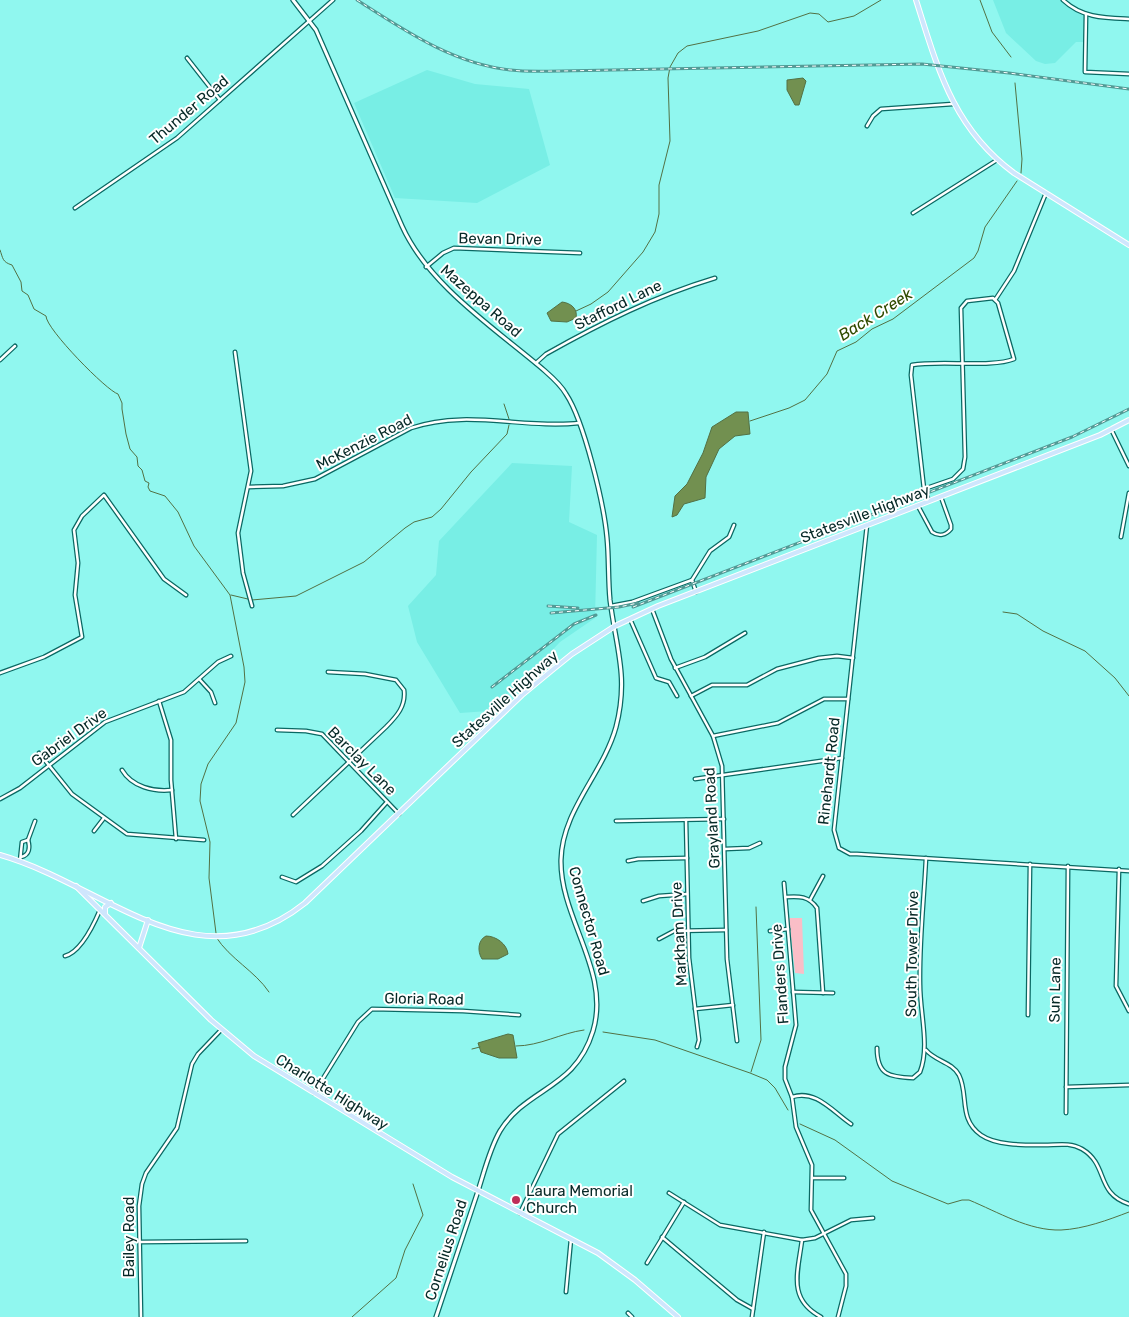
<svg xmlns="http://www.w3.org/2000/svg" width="1129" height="1317" font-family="Rubik,sans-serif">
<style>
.built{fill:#78eee5}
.green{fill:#fabec7}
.water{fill:#729050;stroke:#527144}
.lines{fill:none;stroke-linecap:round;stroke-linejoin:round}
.stream{stroke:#527144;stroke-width:1}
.minor-casing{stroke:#0a6863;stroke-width:5}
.tertiary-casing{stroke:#0a6863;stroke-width:5.5}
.primary-casing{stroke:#fff;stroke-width:6}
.minor{stroke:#fff;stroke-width:2.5}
.tertiary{stroke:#fff;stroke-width:3}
.primary{stroke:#cfe6fd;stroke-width:4}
.rail-casing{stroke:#529a95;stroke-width:3}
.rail{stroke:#fff;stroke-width:1;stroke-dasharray:4;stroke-linecap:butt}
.poi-dot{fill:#be2e58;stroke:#fff;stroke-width:2}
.labels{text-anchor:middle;stroke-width:4;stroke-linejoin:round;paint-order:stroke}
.street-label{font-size:15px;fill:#062927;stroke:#fff}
.poi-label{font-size:15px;fill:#062927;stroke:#fff;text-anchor:start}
.water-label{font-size:16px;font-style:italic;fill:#304b00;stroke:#fff}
</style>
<rect width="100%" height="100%" fill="#90f7ef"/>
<g class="built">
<path d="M993,0H1063L1086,14L1085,42H1076L1055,63L1045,64L1036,61L1006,33Z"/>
<path d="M427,70L475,84L529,89L550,165L477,203L395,198L354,103Z"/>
<path d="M512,463L572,466L569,522L597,535L595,618L560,642L529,675L488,711L460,713L417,642L408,606L436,575L439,541Z"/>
</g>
<path class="green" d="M789,918H802L804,974L795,973Z"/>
<g class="water">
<path d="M803,78L806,81L799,105H795L787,90V80Z"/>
<path d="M562,302C571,303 578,309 576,318L567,322L551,321L547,313Z"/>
<path d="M736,412H748L750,434L735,436L719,449L706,477L705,498L684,504L677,515L672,517L675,496L687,484L703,453L712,427Z"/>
<path d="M486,936C496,936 507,944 508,954L498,959H482C477,951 478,940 486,936Z"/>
<path d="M508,1034L513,1035L517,1058H499L481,1052L478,1043Z"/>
</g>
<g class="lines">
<g class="stream">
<path d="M980,0L992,32L1011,57"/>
<path d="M1015,83L1022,159L1021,173"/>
<path d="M0,250C3,258 2,262 12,265L21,282L22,291L28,295L34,309L46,316C46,329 107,391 118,394L122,403V409L126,434L130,449L137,457L138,466L142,470L145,481L149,483L148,487L150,491L165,496L178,512L194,546L230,595L244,667L245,682L236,723L208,764L201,784L200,801L210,842L209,878L216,933"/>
<path d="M576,311L591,304L608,292L643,252L655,232L659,214V185L670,141L668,78L670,67L678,53L687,46L758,31L810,13L819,14L828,22L854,16L881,0"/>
<path d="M504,404L509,419"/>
<path d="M750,421L789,408L805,400L827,374L837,351L856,342L872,329L893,319L974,258L978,251L985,227L1017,181"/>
<path d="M231,595L252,600L296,596L364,562L405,528L414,522L432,517L441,509L471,472L507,434L509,425"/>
<path d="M1003,612L1017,614L1043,631L1085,651L1115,678L1129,696"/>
<path d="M216,937C230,959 255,971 269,992"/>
<path d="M603,1032L655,1040L750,1073L767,1080L775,1088L788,1110"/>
<path d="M516,1046C540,1046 561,1033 584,1030"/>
<path d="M472,1049L480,1047"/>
<path d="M751,1072L761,1040L756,907"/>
<path d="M800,1124L835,1140L892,1181L948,1204L962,1200H969C998,1212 1029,1231 1061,1230C1084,1229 1108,1220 1129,1212"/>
<path d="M352,1317L396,1278L405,1250L423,1215L413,1184"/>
</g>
<defs>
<g id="minor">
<path d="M1063,0C1082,18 1105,18 1129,19"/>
<path d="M1086,14L1085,72L1129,74"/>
<path d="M187,58L220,100"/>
<path d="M867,126L873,116L881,109L953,104"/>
<path d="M75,208L177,138L333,0"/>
<path d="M913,213L997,160"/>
<path d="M426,267L443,253L454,248L580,253"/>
<path d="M995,300L1014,271L1046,193"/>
<path d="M235,352L251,471L238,533L243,573L252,606"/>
<path d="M0,360L15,346"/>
<path d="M536,363L546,354C601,323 655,296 715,278"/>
<path d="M1111,429L1129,466"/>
<path d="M249,487L283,486L315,479L411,428C467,409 523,429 579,423"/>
<path d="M924,489L953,479L963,469L965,457L961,308L967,301L993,298L998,303L1014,359C992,368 939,360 912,365L911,375L924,489L929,501"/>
<path d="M918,506L932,532C939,537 946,535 951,529V525L941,497"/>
<path d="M867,525L834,830L839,848L850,854H857L1129,871"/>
<path d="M1121,537L1129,493"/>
<path d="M696,592L692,580L710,551L729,537L734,525"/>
<path d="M611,606L632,602L692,580"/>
<path d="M652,609L671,659L713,736L722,766L727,959L737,1041"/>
<path d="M630,619L656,678L669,682L677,696"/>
<path d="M675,668L705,657L745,633"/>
<path d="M0,673L44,657L82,637L75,595L78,563L74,530L82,516L104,495L164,579L186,595"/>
<path d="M200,680L211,692L215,703"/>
<path d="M691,696L712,685H747L777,669L819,658L837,656L853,658"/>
<path d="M159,701L171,740V780L176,839"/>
<path d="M277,730L306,731L322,734L399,814"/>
<path d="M713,736L778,723L824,699H848"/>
<path d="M39,753L72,794L127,834L204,840"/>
<path d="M122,770C132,787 154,792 172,790"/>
<path d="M695,779L842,758"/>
<path d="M0,799L20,788L105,722L184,692L218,662L231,656"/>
<path d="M293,815L386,727C397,716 406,706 404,690L396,680L365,674L328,672"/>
<path d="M686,820L689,958L699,1040L697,1047"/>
<path d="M616,821L724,819"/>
<path d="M94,831L104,818"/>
<path d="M28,840L35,821"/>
<path d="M725,849L749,848L760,843"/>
<path d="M20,861L22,842L28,840C30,847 30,855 21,857"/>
<path d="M628,861L638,859L687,858"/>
<path d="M1119,869L1116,986L1129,1011"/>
<path d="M282,877L296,882L322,866L361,831L387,802"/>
<path d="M784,883L796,1025L785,1067V1079L792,1097L796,1127L812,1165L811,1210L846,1274V1286L838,1317"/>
<path d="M786,897C799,896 809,896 817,908L823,993"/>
<path d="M810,900L823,876"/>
<path d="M643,901L659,896L687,894"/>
<path d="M770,931L788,929"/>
<path d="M659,939L674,931L726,930"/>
<path d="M65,956C81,952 94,924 100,910"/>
<path d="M793,992L833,993"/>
<path d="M695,1009L733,1005"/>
<path d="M1028,1015L1030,864"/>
<path d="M877,1048C877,1075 889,1077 913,1078L920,1072C930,1047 920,1013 920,985C919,944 924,900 926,858"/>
<path d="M926,1050C935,1061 952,1062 959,1075C969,1095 958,1119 981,1135C997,1146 1025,1145 1044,1145C1057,1145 1070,1142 1082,1149C1109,1165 1095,1193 1129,1204"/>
<path d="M1066,1087L1129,1085"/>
<path d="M314,1093L358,1022L372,1009L463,1011L519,1015"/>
<path d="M792,1097C816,1089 833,1112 851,1124"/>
<path d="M1066,1113L1068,866"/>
<path d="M813,1178H844"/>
<path d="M669,1193L720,1225L802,1240L815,1238L851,1220L873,1218"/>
<path d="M520,1213L558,1134L624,1081"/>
<path d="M662,1237L737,1300L753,1309"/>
<path d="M802,1240C798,1272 787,1299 821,1317"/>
<path d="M141,1242L246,1241"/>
<path d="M647,1263L684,1202"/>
<path d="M566,1292L571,1239"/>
<path d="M628,1313L632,1317"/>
<path d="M141,1317L139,1206L142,1184L146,1173L177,1128L192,1064L198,1054L221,1030"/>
<path d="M752,1317L764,1232"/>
</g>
<path id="tertiary" d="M293,0L316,30L402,226C429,286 496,329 545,371C553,378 561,385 566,394C584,421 604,504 607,538C609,558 608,579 610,600C616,648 629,677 616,727C603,774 562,810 561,860C560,919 611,971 593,1031C575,1090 527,1087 500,1131C489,1150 484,1173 477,1194C463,1235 450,1276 436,1317"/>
<g id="primary">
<path d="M916,0C938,69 953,128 1014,173L1129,245"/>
<path d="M0,855C106,885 197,989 305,903L522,695L551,671L572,654L615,626L658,606L1100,435L1129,420"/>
<path d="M76,886L211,1020L254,1056L452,1177L598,1253L635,1280L678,1317"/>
<path d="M105,914V907L111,903"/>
<path d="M139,948L148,920"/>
</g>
</defs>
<use href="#minor" class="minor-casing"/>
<use href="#tertiary" class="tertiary-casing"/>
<use href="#primary" class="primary-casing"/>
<use href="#minor" class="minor"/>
<use href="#tertiary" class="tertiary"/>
<use href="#primary" class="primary"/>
<defs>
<g id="rail">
<path d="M357,0C404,30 453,64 511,70C527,72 544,71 561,71L922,64L1009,73L1129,89"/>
<path d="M548,606L578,608"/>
<path d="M633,607L1072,437L1129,409"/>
<path d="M551,613L619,607L638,603"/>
<path d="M492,687L574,624L596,615"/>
</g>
</defs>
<use href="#rail" class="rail-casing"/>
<use href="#rail" class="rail"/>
</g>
<circle class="poi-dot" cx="516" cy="1200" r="5"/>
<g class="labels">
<g class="street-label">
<text transform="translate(189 110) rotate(-40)" y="5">Thunder Road</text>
<text transform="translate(500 239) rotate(1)" y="5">Bevan Drive</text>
<text transform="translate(481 301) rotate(41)" y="5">Mazeppa Road</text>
<text transform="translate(618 305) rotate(-26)" y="5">Stafford Lane</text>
<text transform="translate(364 442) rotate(-27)" y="5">McKenzie Road</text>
<text transform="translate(865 514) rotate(-21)" y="5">Statesville Highway</text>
<text transform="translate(505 699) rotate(-42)" y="5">Statesville Highway</text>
<text transform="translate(69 737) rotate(-36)" y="5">Gabriel Drive</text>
<text transform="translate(362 761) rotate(45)" y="5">Barclay Lane</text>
<text transform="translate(829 771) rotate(-84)" y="5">Rinehardt Road</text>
<text transform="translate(712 818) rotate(-93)" y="5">Grayland Road</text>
<text transform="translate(589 921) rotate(74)" y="5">Connector Road</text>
<text transform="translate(679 934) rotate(-93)" y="5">Markham Drive</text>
<text transform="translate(912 954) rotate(-89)" y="5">South Tower Drive</text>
<text transform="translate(780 974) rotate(-94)" y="5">Flanders Drive</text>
<text transform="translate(1055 990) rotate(-89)" y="5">Sun Lane</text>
<text transform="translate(424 999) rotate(1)" y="5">Gloria Road</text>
<text transform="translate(332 1092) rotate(32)" y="5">Charlotte Highway</text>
<text transform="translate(129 1237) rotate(-90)" y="5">Bailey Road</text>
<text transform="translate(446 1250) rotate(-72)" y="5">Cornelius Road</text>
</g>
<g class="poi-label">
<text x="526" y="1196">Laura Memorial<tspan x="526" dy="17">Church</tspan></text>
</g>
<g class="water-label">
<text transform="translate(875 314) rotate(-32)" y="6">Back Creek</text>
</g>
</g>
</svg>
